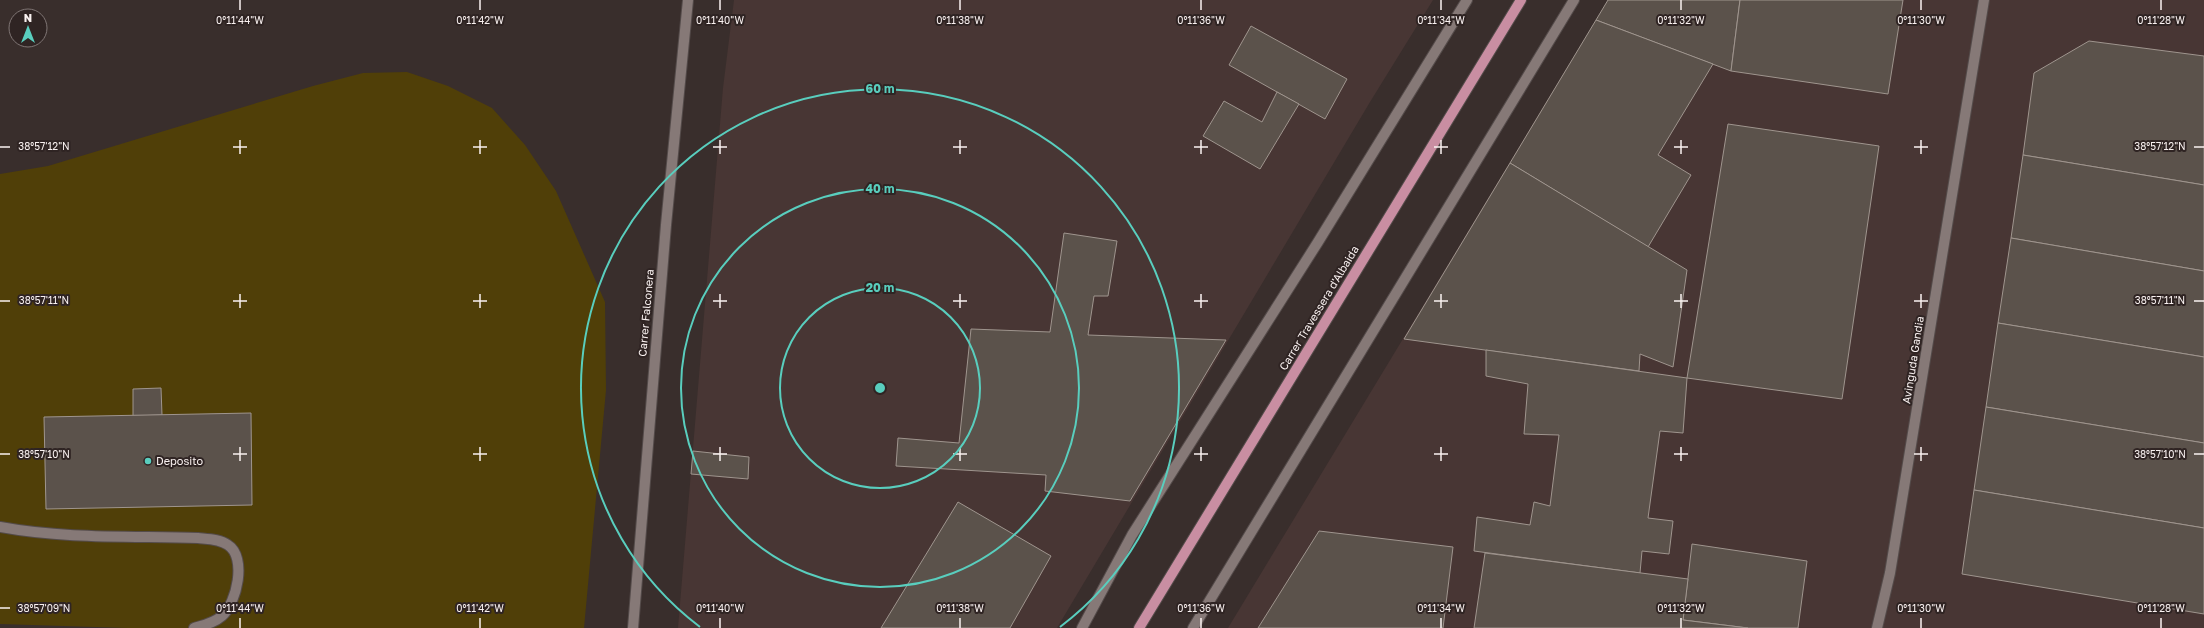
<svg xmlns="http://www.w3.org/2000/svg" width="2204" height="628" font-family="'Golos Text',sans-serif">
<style>
.built{fill:#483634}
.green{fill:#503f08}
.building{fill:#5b524b;stroke:#9f958e}
.lines{fill:none;stroke-linecap:round;stroke-linejoin:round}
.minor-casing{stroke:#544b4a;stroke-width:12}
.major-casing{stroke:#544b4a;stroke-width:12}
.minor{stroke:#867977;stroke-width:10}
.major{stroke:#c98ea2;stroke-width:10}
.ticks{fill:none;stroke:#faf2f1;stroke-width:1.5}
.ring{fill:none;stroke:#59cebe;stroke-width:2}
.poi-dot{fill:#59cebe;stroke:#2f2423;stroke-width:1.5}
.labels{text-anchor:middle;stroke-width:4;stroke-linejoin:round;paint-order:stroke}
.street-label{font-size:11px;fill:#faf2f1;stroke:#2f2423}
.poi-label{font-size:11px;fill:#faf2f1;stroke:#2f2423;text-anchor:start}
.ticks-label{font-size:10px;text-anchor:middle;fill:#faf2f1;stroke:#2f2423;stroke-width:4;stroke-linejoin:round;paint-order:stroke}
.centre{fill:#59cebe;stroke:#2f2423;stroke-width:2}
.ring-label{font-size:12px;text-anchor:middle;font-weight:bold;fill:#59cebe;stroke:#2f2423;stroke-width:4;stroke-linejoin:round;paint-order:stroke}
</style>
<rect width="100%" height="100%" fill="#392e2c"/>
<g class="built">
<path d="M734,0H1433L1370,102L1057,628H678L723,88Z"/>
<path d="M1608,0H2204V628H1228Z"/>
</g>
<path class="green" d="M407,72L448,86L492,108L525,145L556,191L605,302L606,390L584,628H127L0,624V174L48,166L313,86L363,73Z"/>
<g class="building">
<path d="M1608,0H1740L1731,71L1596,20Z"/>
<path d="M1740,0H1903L1888,94L1731,71Z"/>
<path d="M1596,20L1713,64L1658,155L1691,175L1648,247L1510,163Z"/>
<path d="M1251,26L1347,79L1325,119L1229,65Z"/>
<path d="M2089,41L2204,56V185L2023,155L2034,73Z"/>
<path d="M1277,92L1299,104L1260,169L1203,136L1224,101L1262,122Z"/>
<path d="M1728,124L1879,146L1842,399L1687,378Z"/>
<path d="M2023,155L2204,185V271L2011,238Z"/>
<path d="M1510,163L1687,270L1673,367L1640,354L1639,371L1404,339Z"/>
<path d="M1064,233L1117,241L1108,296H1094L1088,335L1226,340L1130,501L1045,491L1046,475L896,466L898,438L959,443L971,329L1050,332Z"/>
<path d="M2011,238L2204,271V357L1998,323Z"/>
<path d="M1998,323L2204,357V443L1986,407Z"/>
<path d="M1486,350L1687,378L1683,433L1660,431L1648,518L1673,521L1669,554L1642,551L1640,573L1474,551L1477,517L1530,525L1534,502L1550,506L1559,435L1524,434L1528,384L1486,376Z"/>
<path d="M161,388L162,415L133,416V389Z"/>
<path d="M1986,407L2204,443V528L1974,490Z"/>
<path d="M251,413L252,505L46,509L44,417Z"/>
<path d="M693,451L749,457L748,479L691,474Z"/>
<path d="M1974,490L2204,528V614L1962,574Z"/>
<path d="M958,502L1051,556L1010,628H881Z"/>
<path d="M1319,531L1453,547L1443,628H1258Z"/>
<path d="M1692,544L1807,561L1798,628H1748L1683,620Z"/>
<path d="M1485,553L1688,579L1683,620L1748,628H1474Z"/>
</g>
<g class="lines">
<defs>
<g id="minor">
<path d="M0,527C64,539 132,536 198,538C208,539 220,539 228,545C247,557 237,603 222,616C214,623 204,625 194,628"/>
<path d="M633,628L666,225L688,0"/>
<path d="M1082,628L1132,535L1318,242L1467,0"/>
<path d="M1193,628L1574,0"/>
<path d="M1877,628L1890,573L1984,0"/>
</g>
<path id="major" d="M1139,628L1521,0"/>
</defs>
<use href="#minor" class="minor-casing"/>
<use href="#major" class="major-casing"/>
<use href="#minor" class="minor"/>
<use href="#major" class="major"/>
</g>
<path class="ticks" d="M240,0V10M480,0V10M720,0V10M960,0V10M1201,0V10M1441,0V10M1681,0V10M1921,0V10M2161,0V10M240,140V154M480,140V154M720,140V154M960,140V154M1201,140V154M1441,140V154M1681,140V154M1921,140V154M0,147H10M233,147H247M473,147H487M713,147H727M953,147H967M1194,147H1208M1434,147H1448M1674,147H1688M1914,147H1928M2194,147H2204M240,294V308M480,294V308M720,294V308M960,294V308M1201,294V308M1441,294V308M1681,294V308M1921,294V308M0,301H10M233,301H247M473,301H487M713,301H727M953,301H967M1194,301H1208M1434,301H1448M1674,301H1688M1914,301H1928M2194,301H2204M240,447V461M480,447V461M720,447V461M960,447V461M1201,447V461M1441,447V461M1681,447V461M1921,447V461M0,454H10M233,454H247M473,454H487M713,454H727M953,454H967M1194,454H1208M1434,454H1448M1674,454H1688M1914,454H1928M2194,454H2204M0,608H10M240,618V628M480,618V628M720,618V628M960,618V628M1201,618V628M1441,618V628M1681,618V628M1921,618V628M2161,618V628"/>
<g class="ring">
<circle cx="880" cy="388" r="100"/>
<circle cx="880" cy="388" r="199"/>
<path d="M700 627A299 299 0 1 1 1060 627"/>
</g>
<circle class="poi-dot" cx="148" cy="461" r="4"/>
<g class="labels">
<g class="street-label">
<text transform="translate(1319 308) rotate(-59)" y="4">Carrer Travessera d'Albaida</text>
<text transform="translate(646 313) rotate(-85)" y="4">Carrer Falconera</text>
<text transform="translate(1913 360) rotate(-81)" y="4">Avinguda Gandia</text>
</g>
<g class="poi-label">
<text x="156" y="465">Deposito</text>
</g>
</g>
<g class="ticks-label">
<text x="240" y="24">0°11'44"W</text>
<text x="480" y="24">0°11'42"W</text>
<text x="720" y="24">0°11'40"W</text>
<text x="960" y="24">0°11'38"W</text>
<text x="1201" y="24">0°11'36"W</text>
<text x="1441" y="24">0°11'34"W</text>
<text x="1681" y="24">0°11'32"W</text>
<text x="1921" y="24">0°11'30"W</text>
<text x="2161" y="24">0°11'28"W</text>
<text x="44" y="150">38°57'12"N</text>
<text x="2160" y="150">38°57'12"N</text>
<text x="44" y="304">38°57'11"N</text>
<text x="2160" y="304">38°57'11"N</text>
<text x="44" y="458">38°57'10"N</text>
<text x="2160" y="458">38°57'10"N</text>
<text x="240" y="612">0°11'44"W</text>
<text x="480" y="612">0°11'42"W</text>
<text x="720" y="612">0°11'40"W</text>
<text x="960" y="612">0°11'38"W</text>
<text x="1201" y="612">0°11'36"W</text>
<text x="1441" y="612">0°11'34"W</text>
<text x="1681" y="612">0°11'32"W</text>
<text x="1921" y="612">0°11'30"W</text>
<text x="2161" y="612">0°11'28"W</text>
<text x="44" y="612">38°57'09"N</text>
</g>
<circle cx="880" cy="388" r="6" class="centre"/>
<g class="ring-label">
<text x="880" y="93">60 m</text>
<text x="880" y="193">40 m</text>
<text x="880" y="292">20 m</text>
</g>
<g transform="translate(28 28)"><circle r="19" fill="#2f2423" stroke="#807675"/>
<path d="M0-3L7 15L0 10L-7 15Z" fill="#59cebe"/>
<text y="-6" font-size="11" font-weight="bold" text-anchor="middle" fill="#faf2f1">N</text>
</g>
</svg>
